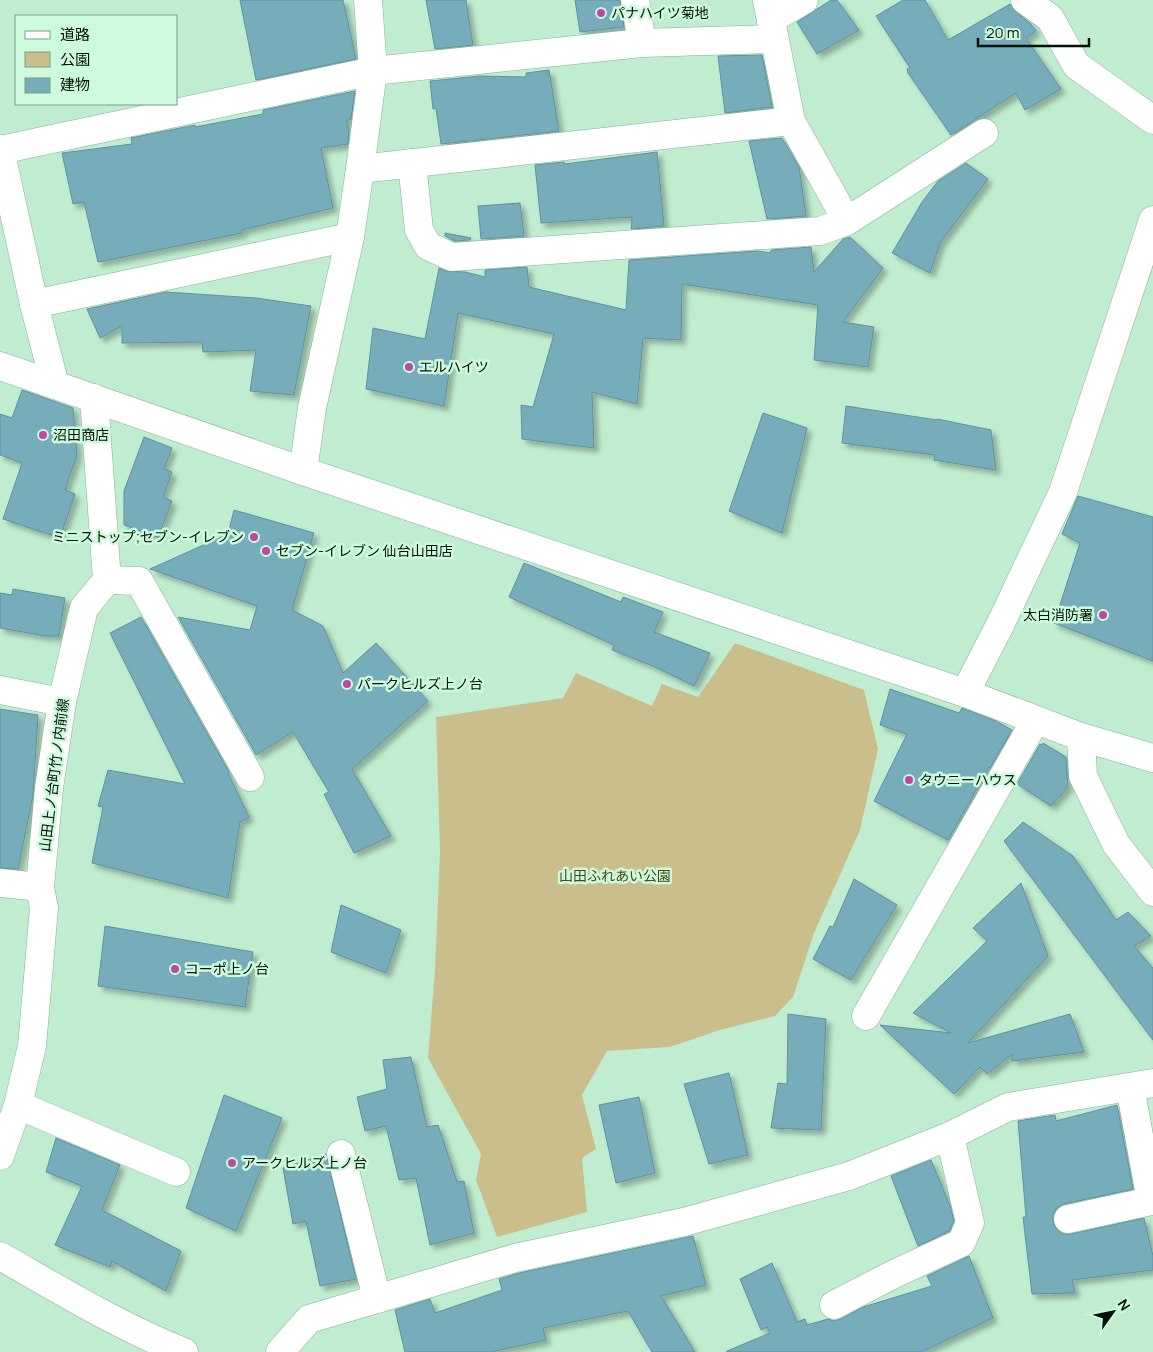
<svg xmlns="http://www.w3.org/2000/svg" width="1153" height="1352" font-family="Manrope,'Noto Sans JP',sans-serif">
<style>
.green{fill:#cabf8c}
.building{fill:#77acbb;stroke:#5e92a1;filter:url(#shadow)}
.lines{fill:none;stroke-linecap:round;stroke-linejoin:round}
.minor-casing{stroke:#85b096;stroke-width:29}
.minor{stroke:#fff;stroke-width:28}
.poi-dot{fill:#bc48a2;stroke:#cdfadd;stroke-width:2}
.labels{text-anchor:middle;stroke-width:5;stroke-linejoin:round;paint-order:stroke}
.poi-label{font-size:14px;fill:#031209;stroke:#cdfadd;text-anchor:start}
.street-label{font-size:14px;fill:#031209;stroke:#cdfadd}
.park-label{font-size:14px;fill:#50450f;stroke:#cdfadd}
</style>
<defs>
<filter id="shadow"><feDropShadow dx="4.5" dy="4.5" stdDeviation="2.5" flood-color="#0004"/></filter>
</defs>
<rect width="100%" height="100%" fill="#c0edd0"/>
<path class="green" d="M735,643L864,690L878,749L860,830L814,933L793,997L775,1016L720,1030L670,1047L607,1051L582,1095L596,1149L582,1158L587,1212L497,1237L476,1180L481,1154L428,1058L435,970L440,852L436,717L563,698L576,673L652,706L662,684L698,697Z"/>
<g class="building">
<path d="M240,0H343L356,59L256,80Z"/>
<path d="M426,0H466L473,45L435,49Z"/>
<path d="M575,0H620L624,27L580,32Z"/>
<path d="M831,0H837L859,30L817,54L797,22Z"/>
<path d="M903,0H925L948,40L1010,4L1016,12L1031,24L1036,31L1026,38L1061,89L1025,110L1016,93L951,135L908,73L907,69L910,68L876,16Z"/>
<path d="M762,55L772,107L725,113L718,56Z"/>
<path d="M549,70L559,131L441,144L436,108L433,109L430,81L480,76L526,77V73Z"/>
<path d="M355,91L351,119L346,121L349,131L348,144L321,148L333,208L242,230V233L98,262L84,202L73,204L62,153L132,144L131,138L195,125V127L263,114V110Z"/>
<path d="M782,138L799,167L806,216L767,219L749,141Z"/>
<path d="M657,152L664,226L631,229L632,217L541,223L535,165L564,162L565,164Z"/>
<path d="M966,163L988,179L940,243L930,273L892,253L922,202L938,181Z"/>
<path d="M520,203L524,236L481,239L478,206Z"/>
<path d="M445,233L471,238L470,240L455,241L445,236Z"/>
<path d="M850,237L883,268L843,322L874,327L868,367L814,360L818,305L682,284L681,340L643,338L637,404L592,392L594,448L522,439L521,405L533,407L554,334L458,313L444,406L366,389L373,328L425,339L439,268L446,271L465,272L485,277V270L527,267L529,287L626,310L629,260L757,251L771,253V250L811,247L814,272L843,239Z"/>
<path d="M166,292L256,298L311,306L294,395L250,391L256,350L203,352L202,342L122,343V326L100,338L87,309Z"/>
<path d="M22,390L73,408L77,455L65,490L75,494L60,538L3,519L22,463L0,455V414L12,418Z"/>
<path d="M846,406L937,420V419L991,430L996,470L934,460L935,455L842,443Z"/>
<path d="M763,413L807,428L782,533L729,511Z"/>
<path d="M144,437L172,448L164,469L172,472L163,497L172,501L158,537L124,525V491Z"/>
<path d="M1078,496L1153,517V661L1054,623L1080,543L1062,534Z"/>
<path d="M234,510L314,533L292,610L323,626L343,673L376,643L428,701L352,769L391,836L354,853L324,794L329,792L293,732L256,755L178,617L250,630L257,606L150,569L228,534Z"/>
<path d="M524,563L621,602L623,597L663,612L654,632L710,653L694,686L653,666L612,650L614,645L509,597Z"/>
<path d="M13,589L65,598L59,636H46L0,628V593L12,595Z"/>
<path d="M141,617L229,772L228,773L249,817L240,822L228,898L92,863L103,807L98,806L108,770L185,784L110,633Z"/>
<path d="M890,689L959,713L962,708L996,721L1012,730L990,768L989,767L948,840L874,801L907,734L880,725Z"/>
<path d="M0,709L38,715L33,795L18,869L0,868Z"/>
<path d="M1043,743L1066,757L1068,787L1051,806L1017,784L1040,744L1042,745Z"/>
<path d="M1023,822L1073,856L1116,920L1128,912L1151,936L1134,946L1153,968V1040L1004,841Z"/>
<path d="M854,879L897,905L851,980L813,959L830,926L833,927Z"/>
<path d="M1021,883L1048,956L968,1043L1070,1014L1084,1052L1012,1061V1054L987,1074L980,1067L954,1094L880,1025L951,1033L913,1013L987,941L973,928Z"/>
<path d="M341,905L401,930L386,973L331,952Z"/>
<path d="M105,926L253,952L245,1007L98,986Z"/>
<path d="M788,1014L826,1019L821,1130L771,1128L778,1083L787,1084Z"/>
<path d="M411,1057L427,1127L438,1125L457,1182L464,1181L474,1233L430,1245L416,1178L399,1180L386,1126L365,1131L357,1097L387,1089L383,1060Z"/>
<path d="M729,1073L748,1155L709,1164L684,1084Z"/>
<path d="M224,1095L282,1118L236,1231L186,1208Z"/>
<path d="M639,1097L655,1173L616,1183L599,1105Z"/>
<path d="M1117,1105L1133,1189L1064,1204L1057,1208L1053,1214V1222L1057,1230L1063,1234H1071L1144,1218L1153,1256V1270L1072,1280L1075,1293L1032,1294L1023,1217H1026L1018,1121L1055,1115L1056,1121Z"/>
<path d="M56,1138L120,1165L102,1210L181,1251L166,1291L112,1261L110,1267L55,1245L82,1186L46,1172Z"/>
<path d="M326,1154L356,1279L320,1286L306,1221L293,1224L283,1168Z"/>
<path d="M931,1160L950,1206L954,1221L949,1231L918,1246L891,1176Z"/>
<path d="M693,1236L706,1285L661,1296L695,1352H652L628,1311L543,1328L546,1340L491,1352H405L395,1310L430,1299L435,1313L502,1290L499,1279L519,1273Z"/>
<path d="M969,1256L993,1318L921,1352H727V1351L770,1333L767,1327L761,1330L740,1279L772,1263L797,1322L805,1319L807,1325L828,1319L834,1321L841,1319L863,1307L932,1286L927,1276Z"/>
</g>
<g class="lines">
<defs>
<g id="minor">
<path d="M635,0L642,43"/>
<path d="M767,0L791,121L847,221"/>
<path d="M1025,0L1050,18L1076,65L1153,120"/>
<path d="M771,19L804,0"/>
<path d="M0,149L34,304L55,385"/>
<path d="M0,150L373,71L642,43L774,39"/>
<path d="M412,163L419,230L428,246L452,257L820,231L847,221L984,133"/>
<path d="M360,169L791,121"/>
<path d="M34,304L350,237"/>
<path d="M0,366L303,471L965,693L1081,737L1153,758"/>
<path d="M303,471L312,408L350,237L360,169L373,71L368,0"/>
<path d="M107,580L139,581L250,777"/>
<path d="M0,690L62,702"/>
<path d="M965,693L1001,623L1063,492L1153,220"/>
<path d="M1081,737L1083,776L1116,844L1153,892"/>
<path d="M0,883L40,887"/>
<path d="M866,1016L1035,721"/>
<path d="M18,1105L176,1172"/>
<path d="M341,1154L377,1299"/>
<path d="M0,1156L18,1105L32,1046L44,908L40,887L49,788L62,702L84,608L107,580L94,398"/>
<path d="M1068,1219L1151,1201L1130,1087"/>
<path d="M0,1256C60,1290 120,1327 184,1352"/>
<path d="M834,1305L894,1274L961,1243L970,1223L950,1136"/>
<path d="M280,1352L309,1319L515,1258L684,1222L849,1176L950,1136L1008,1107L1153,1083"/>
</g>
</defs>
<use href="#minor" class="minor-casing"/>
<use href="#minor" class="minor"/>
</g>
<g class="poi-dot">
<circle cx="601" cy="13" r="5"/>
<circle cx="409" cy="367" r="5"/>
<circle cx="43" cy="435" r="5"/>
<circle cx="254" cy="537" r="5"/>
<circle cx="266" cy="551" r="5"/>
<circle cx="1103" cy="615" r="5"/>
<circle cx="347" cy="684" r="5"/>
<circle cx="909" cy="780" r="5"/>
<circle cx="175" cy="969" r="5"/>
<circle cx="232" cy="1163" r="5"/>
</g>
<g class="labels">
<g class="poi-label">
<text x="611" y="18">パナハイツ菊地</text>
<text x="419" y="372">エルハイツ</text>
<text x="53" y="440">沼田商店</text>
<text x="244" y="542" text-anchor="end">ミニストップ;セブン-イレブン</text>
<text x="276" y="556">セブン-イレブン 仙台山田店</text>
<text x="1093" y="620" text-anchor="end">太白消防署</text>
<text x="357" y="689">パークヒルズ上ノ台</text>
<text x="919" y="785">タウニーハウス</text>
<text x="185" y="974">コーポ上ノ台</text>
<text x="242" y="1168">アークヒルズ上ノ台</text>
</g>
<g class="street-label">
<text transform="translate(54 775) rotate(-83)" y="5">山田上ノ台町竹ノ内前線</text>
</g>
<g class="park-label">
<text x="615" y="881">山田ふれあい公園</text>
</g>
</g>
<rect x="15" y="15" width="162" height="90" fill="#cdfadd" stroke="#7c9d88"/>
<rect x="25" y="31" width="25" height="8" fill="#ffffff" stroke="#7c9d88"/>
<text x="60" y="40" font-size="15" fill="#031209">道路</text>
<rect x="25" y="52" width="25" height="15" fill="#cabf8c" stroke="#7c9d88"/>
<text x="60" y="65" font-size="15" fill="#031209">公園</text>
<rect x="25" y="78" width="25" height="15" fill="#77acbb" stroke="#7c9d88"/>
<text x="60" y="90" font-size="15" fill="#031209">建物</text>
<g transform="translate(1113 1312) rotate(57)" stroke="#cdfadd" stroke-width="4" paint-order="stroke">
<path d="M0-4L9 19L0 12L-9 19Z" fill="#031209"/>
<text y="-8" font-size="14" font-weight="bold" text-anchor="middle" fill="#031209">N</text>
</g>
<path d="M978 38v8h111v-8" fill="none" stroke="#031209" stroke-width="2.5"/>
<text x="986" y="38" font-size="15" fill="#031209" stroke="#cdfadd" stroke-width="4" paint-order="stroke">20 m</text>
</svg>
